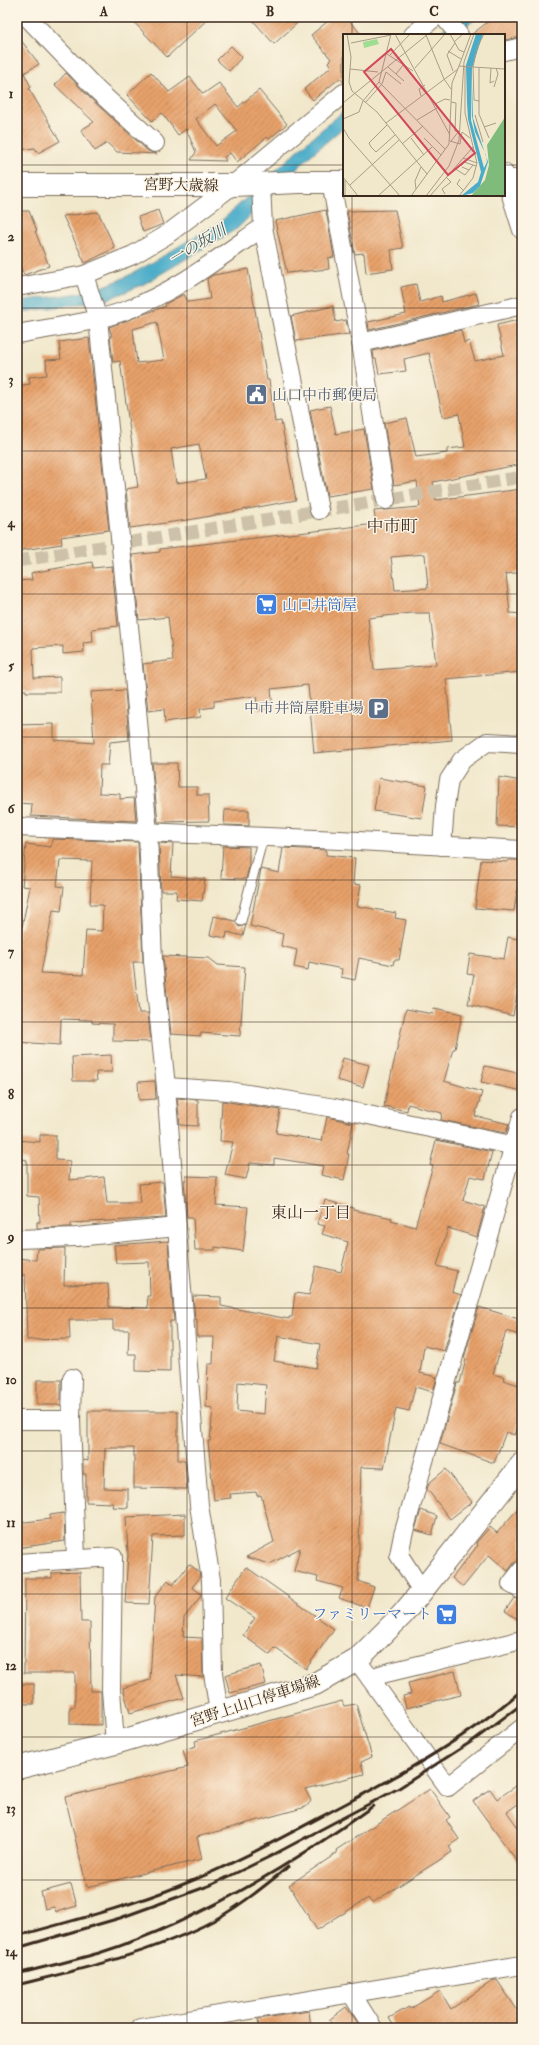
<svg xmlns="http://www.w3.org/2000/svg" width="539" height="2045" font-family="'IM FELL Double Pica','Noto Serif JP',serif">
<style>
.water{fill:#4aacc9;stroke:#426b74}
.building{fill:url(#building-hatch);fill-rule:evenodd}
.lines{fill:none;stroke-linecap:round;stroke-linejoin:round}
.pedestrian-tunnel{stroke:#cdc2a9;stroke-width:13;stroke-dasharray:13 6;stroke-linecap:butt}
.service-casing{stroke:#7b6c5b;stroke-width:11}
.minor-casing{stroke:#7b6c5b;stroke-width:20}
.secondary-casing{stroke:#7b6c5b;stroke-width:24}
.service{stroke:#fff;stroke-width:9}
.minor{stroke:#fff;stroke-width:18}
.secondary{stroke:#fff;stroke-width:22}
.rail{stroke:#3b2a1e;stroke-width:3}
.grid{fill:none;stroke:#3b2a1e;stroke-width:1;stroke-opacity:0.55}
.labels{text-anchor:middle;stroke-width:3;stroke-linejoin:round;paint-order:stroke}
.street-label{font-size:15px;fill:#3b2a1e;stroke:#fcf5e5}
.service-label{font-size:15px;fill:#4e5e75;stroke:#fcf5e5;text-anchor:start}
.shop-label{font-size:15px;fill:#366cbe;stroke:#fcf5e5;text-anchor:start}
.water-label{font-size:16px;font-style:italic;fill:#40585a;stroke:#fcf5e5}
.neighbourhood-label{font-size:16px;fill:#3b2a1e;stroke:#fcf5e5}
.quarter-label{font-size:17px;fill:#3b2a1e;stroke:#fcf5e5}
.inset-road{fill:none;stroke:#a89c86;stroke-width:1}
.view{fill:#d1495b;fill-opacity:0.15;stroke:#d1495b;stroke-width:2}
.inset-edge{fill:none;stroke:#3b2a1e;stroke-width:2}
.neatline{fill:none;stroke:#3b2a1e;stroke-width:1.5}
.grid-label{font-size:13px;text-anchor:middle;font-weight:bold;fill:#3b2a1e}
</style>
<defs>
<pattern id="building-hatch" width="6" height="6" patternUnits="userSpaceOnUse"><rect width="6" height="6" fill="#e7a16b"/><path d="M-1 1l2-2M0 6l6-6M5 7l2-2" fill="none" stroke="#bc8357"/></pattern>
</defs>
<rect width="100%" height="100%" fill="#fcf5e5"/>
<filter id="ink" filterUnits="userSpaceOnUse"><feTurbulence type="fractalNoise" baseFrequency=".025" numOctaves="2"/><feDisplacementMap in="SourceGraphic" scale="8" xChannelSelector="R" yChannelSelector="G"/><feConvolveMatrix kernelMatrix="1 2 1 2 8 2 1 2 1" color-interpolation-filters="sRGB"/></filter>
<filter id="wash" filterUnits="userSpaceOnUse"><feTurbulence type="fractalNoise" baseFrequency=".012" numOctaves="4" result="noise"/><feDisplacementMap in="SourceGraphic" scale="16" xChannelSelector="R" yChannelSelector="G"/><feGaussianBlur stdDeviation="0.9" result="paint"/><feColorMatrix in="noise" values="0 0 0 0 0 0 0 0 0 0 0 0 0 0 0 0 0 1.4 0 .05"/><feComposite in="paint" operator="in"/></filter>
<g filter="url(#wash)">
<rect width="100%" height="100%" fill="#f1e8cc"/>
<g class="water">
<path d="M459,17H478L453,35H436Z"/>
<path d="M344,111V127L311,155L238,228L144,284L106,300L17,313V301C41,298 80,295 102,287C144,272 178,244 218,224L308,141Z"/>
</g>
<g id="blocks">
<g class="building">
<path d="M129,17H210L167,57Z"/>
<path d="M250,17H304L274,44Z"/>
<path d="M333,17H346L362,35H344V83L340,78L313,100L304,89L331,67L328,62L331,59L311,35Z"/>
<path d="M494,17H522V37L504,40V35H471Z"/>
<path d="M17,35L39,64L24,73L31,87L29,89L60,141L38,153L35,148L17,150Z"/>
<path d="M231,46L242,57L229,71L217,60Z"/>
<path d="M151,72L169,92L190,77L203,94L219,83L238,107L259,90L287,124L269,139L267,137L237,162L230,153L224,157L226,161L191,160L196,152L186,129L178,135L162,113L152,121L127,95ZM215,104L237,131L216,146L196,119Z"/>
<path d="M66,73L90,98L148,151L157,154L117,152L107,143L95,151L81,130L94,122L55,85Z"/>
<path d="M158,210L163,224L143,232L138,217Z"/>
<path d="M326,210L334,257L328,258L329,269L287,273L275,221Z"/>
<path d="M395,210L403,248L391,250L393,269L366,273L364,253L355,254L347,211Z"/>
<path d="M17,211H29L37,231H35L49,266L24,275L17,260Z"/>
<path d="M98,212L115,248L85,263L63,216Z"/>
<path d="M248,269L267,380H269L275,422L281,421L296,500L194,519L130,528L126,489L138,487L120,361L113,362L110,336H112L109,327L166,306L165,304L184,294L188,302L210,299L207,279L213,275ZM157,322L164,360L137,363L133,329ZM199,444L206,479L176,483L171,449Z"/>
<path d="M416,284L420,302L441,296L442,302L476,293L479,304L369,330L368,322L406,314L401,287Z"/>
<path d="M333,306L336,322L346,320L349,334L296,341L291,316Z"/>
<path d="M522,319V335L517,337L522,359V464L433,482L436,500L522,489V572L506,574L510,613L522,614V672L446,679L452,740L314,753L308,685L271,689L273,708L258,710L256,696L214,701V707L200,709L201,717L165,722L164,709L148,711L143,664L173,660L168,617L139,620L132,555L160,552V549L376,524L374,511L420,507L417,481L394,485L384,423L407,418L416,457L447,453V449L465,447L459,414L443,417L429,353L404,359L406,371L379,374L376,359H374L373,351L461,330L464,343L469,341L475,361L504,355L497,325ZM425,554L428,588L395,590L391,557ZM411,613H430L436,665L374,670L368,618Z"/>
<path d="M89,338L109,530L61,537L62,544L17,551V386L30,384L29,377L47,375L46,360L61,359L59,342Z"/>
<path d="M330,406L336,434L364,429L374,489L327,496L310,410Z"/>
<path d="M92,562L93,568L112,566L118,626L92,629L93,642L83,643L84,652L63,654V646L33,648L34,678L60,677V692H26V690H20L17,581L32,580L31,573Z"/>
<path d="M125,690L129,740L110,742L108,765H100L99,793L120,794V799L134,798L136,821L31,816L32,804L17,803V725L54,724V740L94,743L91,692Z"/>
<path d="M152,763H177L178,787H197V795H208L209,821L158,822Z"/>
<path d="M499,777L521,781L520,827L497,826Z"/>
<path d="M379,778L427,786L422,818L374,811Z"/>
<path d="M225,810H249V826L224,825Z"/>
<path d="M52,839L138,842L143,962H133L139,1013H148L151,1042L113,1041V1024L92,1023V1020L61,1019L60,1045L17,1042V940L19,927H22L30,887L22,886L26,844L51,847ZM60,860L92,861L90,905H103L102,931L86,930L83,975L41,973L53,910L61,911L64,887L57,886Z"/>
<path d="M159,843L173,844L171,876L205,879L202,901L176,899L177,891H161Z"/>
<path d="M223,846L249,847V867L246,879L221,878Z"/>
<path d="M283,848L326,850V855L355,858L353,884L361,885L357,906L396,913L395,918L406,920L399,960H394L393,965L359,958L355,980L341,977L342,969L309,962L308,970L294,967L297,950L281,946L283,934L250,926L261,869L279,873Z"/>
<path d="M481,860L508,862V860H522L514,911L475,908Z"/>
<path d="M214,916L235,921L239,927L246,925L243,936L227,932L226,938L210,935Z"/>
<path d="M508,937L522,940V967L513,1016L468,1004L474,975L467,974L470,954L504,959Z"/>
<path d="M163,956L209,958L218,965L245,967L240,1036L201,1033V1036L171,1034Z"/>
<path d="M434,1008L462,1014L455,1049H453L444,1081L482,1092L475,1116L509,1124L506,1133L441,1120L442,1113L408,1104L407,1111L384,1106L406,1009L433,1014Z"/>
<path d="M111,1055L112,1072H96L97,1081H73L72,1057Z"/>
<path d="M343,1058L369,1065L363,1087L337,1080Z"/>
<path d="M485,1066L522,1074V1091L481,1082Z"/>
<path d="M155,1081L156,1099L139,1100L138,1082Z"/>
<path d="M177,1098L198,1100V1126L180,1125Z"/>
<path d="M222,1101L280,1110L276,1133L322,1141L327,1117L353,1123L347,1154H349L344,1180L321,1175L323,1166L274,1158V1165L250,1163L246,1179L225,1175L233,1142L220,1141Z"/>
<path d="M40,1135H56V1160L70,1161L69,1180L104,1177L107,1203H141L139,1184L163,1182L166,1218L71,1223V1227L37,1228V1222H40L39,1197L27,1196V1160L17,1158V1140L40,1142Z"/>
<path d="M436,1140L492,1152L485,1179L470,1176L463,1200L485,1207L477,1237L448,1228L437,1266L457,1271L452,1292L461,1295L444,1351L424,1346L420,1373L437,1377L433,1392L415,1387L409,1411L396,1408L384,1468L361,1467L358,1581L374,1587L367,1608L339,1598L343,1588L317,1581L318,1577L294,1571L300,1548L270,1564L246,1557L274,1542L261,1495L257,1496L256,1492L230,1494L231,1498L214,1500L208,1441H210L213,1408L206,1407L208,1364H213L214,1337H197V1319H195L193,1296L221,1297V1306L289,1319V1317H292L295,1293L309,1295L316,1266L341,1272L348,1242L322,1234L325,1226L317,1224L325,1200L353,1208V1210L392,1218L391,1220L415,1227L433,1166L430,1165ZM278,1336L320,1344L316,1368L274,1361ZM238,1382L266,1385L264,1414L237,1411Z"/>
<path d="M186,1176L217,1177L216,1205L248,1207L243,1251L215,1247V1250H195L193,1217H187L184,1180H186Z"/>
<path d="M168,1241L174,1321H170V1372L136,1371V1354H128L129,1330H113V1320H69L70,1339L27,1340L25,1275H17V1258L36,1260L37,1249L65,1248L64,1285L108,1284L109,1307L148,1308L147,1296H150L149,1262L116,1263L114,1245Z"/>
<path d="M479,1307L522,1320L519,1335L506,1331L493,1374L504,1377L503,1380L522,1386V1412L515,1435L506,1432L494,1463L440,1444L457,1383H460L466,1359L464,1358Z"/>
<rect x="37" y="1380" width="24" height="25"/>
<path d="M88,1411H178V1460H185L187,1489L134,1488V1448H105L104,1488L128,1489V1508L112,1507L113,1503L86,1502V1474H83V1460L88,1461Z"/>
<path d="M446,1469L472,1502L450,1519L427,1489L429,1483Z"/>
<path d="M522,1504V1560L514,1563L508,1571L489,1555L463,1587L452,1578L478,1545L476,1543L490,1527L497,1533Z"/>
<path d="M421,1510L437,1516L432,1535L415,1530Z"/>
<path d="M64,1513L65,1541L17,1548V1523L50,1519V1515Z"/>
<path d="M185,1514V1535L153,1536L149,1604L125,1603L128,1553L126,1517Z"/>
<path d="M189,1564L199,1572L200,1577L192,1587L201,1594V1596L184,1618L183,1637L202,1638L203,1677L176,1675L184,1698L130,1713L123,1688L150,1680L155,1597L168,1580L173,1585Z"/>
<path d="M246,1567L334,1629L306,1669L275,1648L270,1655L243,1635L255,1618L225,1598Z"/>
<path d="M80,1572L81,1622H90L91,1691H101V1725L70,1724V1707H75V1673H24L25,1578H52V1573Z"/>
<path d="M514,1598L522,1600V1622L505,1611Z"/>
<path d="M261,1665L266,1684L230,1693L225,1675Z"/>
<path d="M455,1671L461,1695L406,1708L403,1696L411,1694L408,1683Z"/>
<rect x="17" y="1684" width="17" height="20"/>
<path d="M342,1701L344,1706L356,1704L372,1757L361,1762L364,1774L305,1789L311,1801L306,1807L197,1837L202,1859L87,1887L65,1797L188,1767L183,1750L196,1746L195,1741Z"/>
<path d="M522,1782V1801L507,1812L522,1833V1868L473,1801L490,1789L497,1799Z"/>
<path d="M430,1789L450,1817L446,1820L459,1839L449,1846L452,1852L372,1903L368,1898L317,1930L289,1885L337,1853L336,1850Z"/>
<path d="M71,1884L77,1906L56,1912L54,1907L45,1909L41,1892Z"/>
<path d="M494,1980H497L522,2017V2028H395L389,2018L409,2007L410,2009L440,1991L451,2009Z"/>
<path d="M346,2007L356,2020L361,2028H336L329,2020Z"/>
<path d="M309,2011L311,2028H259L258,2019Z"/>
</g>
</g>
</g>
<g filter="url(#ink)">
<use href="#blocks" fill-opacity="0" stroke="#7b6c5b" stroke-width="1"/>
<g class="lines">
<path class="pedestrian-tunnel" d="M17,561L522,477"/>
<defs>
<path id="service" d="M241,921L263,837"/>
<g id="minor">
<path d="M27,17L97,90L155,143"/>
<path d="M444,17L459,35"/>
<path d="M413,35L435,17"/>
<path d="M504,51L522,47"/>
<path d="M504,173L522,230"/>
<path d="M331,182L361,343L386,500"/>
<path d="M261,184L263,227L319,510"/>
<path d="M84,275L98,319L134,676L148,833L153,961L166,1087L199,1505L211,1580L213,1673L219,1713"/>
<path d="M17,287L84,275L133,255L165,236L233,185L344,93"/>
<path d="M17,334C54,327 92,323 127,310C177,291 220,257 263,227"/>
<path d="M361,343L522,305"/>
<path d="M17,827L340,840L522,850"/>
<path d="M442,846L445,806L449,780L462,760L487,742L522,744"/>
<path d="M166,1087L229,1091L335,1108L515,1146"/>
<path d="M17,1239L76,1237L177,1227"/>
<path d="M72,1378L71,1420L76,1559"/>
<path d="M17,1420H71"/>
<path d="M17,1563L113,1557L111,1690L115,1743"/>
<path d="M522,1570L511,1584L522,1590"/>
<path d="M422,1591L399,1555L403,1535L522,1117"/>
<path d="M357,1660L448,1787L522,1728"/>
<path d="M370,1678L386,1673L522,1640"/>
<path d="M351,1993L373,2028"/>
<path d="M140,2028L522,1965"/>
</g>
<g id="secondary">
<path d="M504,181H522"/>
<path d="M17,185H233L299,182H344"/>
<path d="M17,1768L115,1743L315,1684L357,1660L402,1615L422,1591L522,1464"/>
</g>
</defs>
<use href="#service" class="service-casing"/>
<use href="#minor" class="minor-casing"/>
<use href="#secondary" class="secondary-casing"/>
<use href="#service" class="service"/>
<use href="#minor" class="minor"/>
<use href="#secondary" class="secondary"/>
<g class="rail">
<path d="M17,1936C71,1921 127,1907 179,1886C237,1863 292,1832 347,1803C409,1770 469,1736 522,1690"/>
<path d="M17,1948L120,1918L211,1885L271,1856L399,1788L474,1740L522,1704"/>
<path d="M17,1974C44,1967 72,1961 99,1953C197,1922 290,1866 373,1806"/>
<path d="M17,1985C81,1969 144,1955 203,1926C234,1911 261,1889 288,1867"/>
</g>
</g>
</g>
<path class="grid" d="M187,17V2028M352,17V35M17,165H344M504,165H522M352,195V2028M17,308H522M17,451H522M17,594H522M17,737H522M17,880H522M17,1022H522M17,1165H522M17,1308H522M17,1451H522M17,1594H522M17,1737H522M17,1880H522"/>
<defs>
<symbol id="civic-square" viewBox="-11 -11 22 22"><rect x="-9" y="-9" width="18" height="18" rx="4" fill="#5c6f8a" stroke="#fcf5e5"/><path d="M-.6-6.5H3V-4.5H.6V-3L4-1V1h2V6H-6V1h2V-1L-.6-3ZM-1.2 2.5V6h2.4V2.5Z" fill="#fff"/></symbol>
<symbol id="supermarket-square" viewBox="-11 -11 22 22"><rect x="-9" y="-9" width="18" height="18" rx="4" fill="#3f7fe0" stroke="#fcf5e5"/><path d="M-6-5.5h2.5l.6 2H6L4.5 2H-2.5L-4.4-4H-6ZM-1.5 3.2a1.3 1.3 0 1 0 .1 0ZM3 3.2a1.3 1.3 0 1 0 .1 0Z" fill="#fff"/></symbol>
<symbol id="parking-square" viewBox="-11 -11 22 22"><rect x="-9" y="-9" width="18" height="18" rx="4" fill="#5c6f8a" stroke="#fcf5e5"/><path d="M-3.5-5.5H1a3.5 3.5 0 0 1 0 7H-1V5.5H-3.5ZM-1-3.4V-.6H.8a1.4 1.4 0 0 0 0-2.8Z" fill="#fff"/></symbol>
</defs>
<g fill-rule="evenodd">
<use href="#civic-square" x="244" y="382" width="25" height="25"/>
<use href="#supermarket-square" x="254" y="592" width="25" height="25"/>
<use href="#parking-square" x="366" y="696" width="25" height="25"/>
<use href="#supermarket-square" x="434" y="1602" width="25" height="25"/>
</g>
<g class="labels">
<g class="street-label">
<text transform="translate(181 185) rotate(1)" y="5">宮野大歳線</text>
<text transform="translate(255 1701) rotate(-18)" y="5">宮野上山口停車場線</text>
</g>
<g class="service-label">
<text x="272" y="400">山口中市郵便局</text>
<text x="364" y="713" text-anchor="end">中市井筒屋駐車場</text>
</g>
<g class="shop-label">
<text x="282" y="610">山口井筒屋</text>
<text x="432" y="1619" text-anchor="end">ファミリーマート</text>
</g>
<g class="water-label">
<text transform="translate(197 244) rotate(-31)" y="6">一の坂川</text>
</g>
<g class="neighbourhood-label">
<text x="311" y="1218">東山一丁目</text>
</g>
<g class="quarter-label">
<text x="392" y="532">中市町</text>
</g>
</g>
<g transform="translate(343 34)">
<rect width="162" height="162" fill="#f1e8cc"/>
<path d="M162,83V162H128L142,146L146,131L144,111Z" fill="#7fbc7b"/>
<path d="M34,5L36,10L21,14L20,8Z" fill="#9fdd91"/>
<path d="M133,0H140L129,34L128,86L141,134L144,128L143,121L132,98L129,82V49L130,84L145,128L137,152L130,159L118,162L135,148L138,138L125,85L124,69L123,31Z" fill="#4aacc9"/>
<path class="inset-road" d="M4,0L8,23L6,48L9,57L34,78L84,140M52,0L107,101M107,0L116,16L121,18M83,1L101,45L108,55M111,8L120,0M8,9L48,1M105,17L118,25M44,20L70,37M47,21L67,0M116,32L128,0M45,33L61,47M72,34L102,0M136,34V80L146,104M148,34L147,49L151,47M7,35L35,38M110,37L104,21L112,9M43,38L58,50M53,40L61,30M36,48L102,115M151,53L155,40L153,34M78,62L76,55L82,51M136,67L131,66L130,33L162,35M108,68L113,69L112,97H116L108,107M0,69L85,0M22,69L39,50L43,38M92,70L102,65L107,66M132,81L140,108M0,85L16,78L20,67L36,48L48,0M74,86L94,74M43,89L115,35M44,91L26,109L28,113L33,118L52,101M141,93L153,89M0,94L6,104L57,162M68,104L81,121M81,104L98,121M107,107L117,110L119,98L127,104M59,110L80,92M120,124L134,129M118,132L121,128L133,132M119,133L126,136L130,131M111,134L122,141L126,136M0,143L15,162M117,145L114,150L121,157M7,151L56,106M73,155L72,147L78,133M102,160L99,155L108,148L103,143M2,162V146M35,162L89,113M68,162L106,110L109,49L116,32L130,33L134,14L141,0M83,162L106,132L116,106L121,28L131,0M87,162L130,113M116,162L130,144L134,129L122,79V32"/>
<path class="view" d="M48,15L132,119L105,141L21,38Z"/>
<rect width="162" height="162" class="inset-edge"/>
</g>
<rect width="539" height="2045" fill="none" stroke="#fcf5e5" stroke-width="44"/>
<rect x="22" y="22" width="495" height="2001" class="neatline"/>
<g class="grid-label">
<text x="104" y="16">A</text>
<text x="270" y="16">B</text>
<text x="434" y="16">C</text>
<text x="11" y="98">1</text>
<text x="11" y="241">2</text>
<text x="11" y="384">3</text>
<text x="11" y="527">4</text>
<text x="11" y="670">5</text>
<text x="11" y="813">6</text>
<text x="11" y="956">7</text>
<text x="11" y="1099">8</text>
<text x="11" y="1241">9</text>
<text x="11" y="1384">10</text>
<text x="11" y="1527">11</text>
<text x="11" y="1670">12</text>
<text x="11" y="1813">13</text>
<text x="11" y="1956">14</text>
</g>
</svg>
